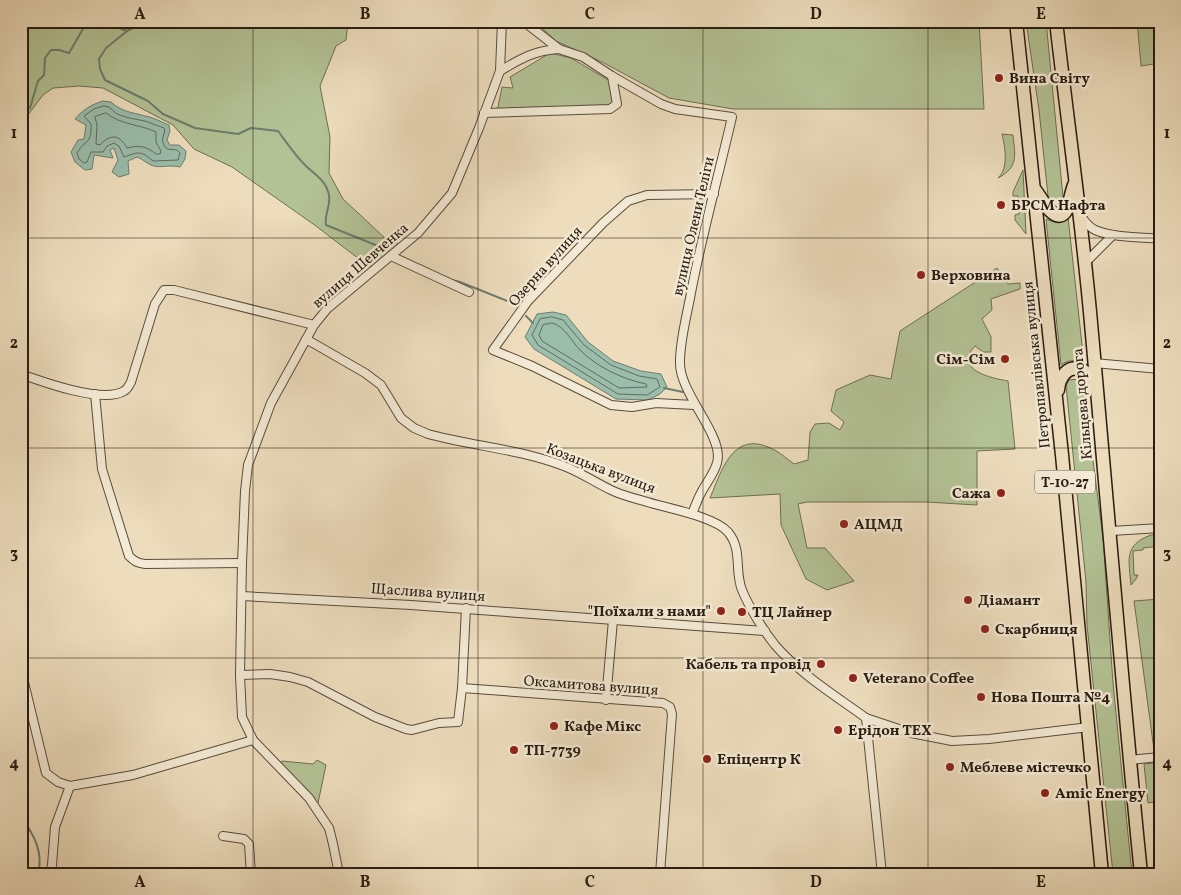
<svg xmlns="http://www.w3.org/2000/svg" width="1181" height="895" font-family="Vollkorn,serif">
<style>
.green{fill:#b3c295;stroke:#6e6f53}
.water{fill:#9abdac;stroke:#6d7d6e}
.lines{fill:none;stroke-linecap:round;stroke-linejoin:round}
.shore{stroke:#626c5e;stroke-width:1}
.stream{stroke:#6d7d6e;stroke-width:2}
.minor-casing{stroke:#5a4c3c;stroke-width:10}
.highway-casing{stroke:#291c11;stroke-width:15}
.minor{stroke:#f3e9d4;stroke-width:8}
.highway{stroke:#edddbd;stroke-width:12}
.grid{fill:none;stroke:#291c11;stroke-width:1;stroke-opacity:0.55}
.poi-dot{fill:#8f2418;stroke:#f3e9d4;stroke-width:2}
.labels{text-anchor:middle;stroke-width:5;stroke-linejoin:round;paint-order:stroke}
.shield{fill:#f3e9d4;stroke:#665a4c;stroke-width:1}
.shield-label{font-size:14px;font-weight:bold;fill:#291c11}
.poi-label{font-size:15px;font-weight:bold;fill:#291c11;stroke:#f3e9d4;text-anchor:start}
.street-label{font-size:15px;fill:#291c11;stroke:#f3e9d4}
.neatline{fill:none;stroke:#291c11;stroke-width:2}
.grid-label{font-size:16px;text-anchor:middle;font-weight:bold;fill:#291c11}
</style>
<rect width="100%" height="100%" fill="#edddbd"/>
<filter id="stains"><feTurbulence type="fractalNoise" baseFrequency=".004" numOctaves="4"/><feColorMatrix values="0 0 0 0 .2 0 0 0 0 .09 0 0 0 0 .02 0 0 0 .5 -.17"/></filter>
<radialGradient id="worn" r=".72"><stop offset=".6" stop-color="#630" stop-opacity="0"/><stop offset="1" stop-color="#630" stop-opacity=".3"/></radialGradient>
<g class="green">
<path d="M21,21H348L346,40L336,46L320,86L330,137L329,173L343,199L386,239L400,244L372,269L316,226L232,167L194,149L173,125L103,88L79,86L53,88L43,95L21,124Z"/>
<path d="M534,21H979L984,109H733L669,98L602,62L556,41Z"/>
<path d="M1026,21H1046L1063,197V200L1051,202L1048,196L1039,110Z"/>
<path d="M1137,21H1160V63L1141,66Z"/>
<path d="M550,53L571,58L610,81L617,103L609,105L497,112L502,87L513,88L510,77Z"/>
<path d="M1002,134L1013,135C1015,155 1019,167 998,178C1009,168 1005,147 1002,134Z"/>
<path d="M1023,170L1026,234L1015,220V215L1019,214L1018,196H1013V192Z"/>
<path d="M1068,217L1084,363C1076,359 1068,360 1061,365L1046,219C1054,223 1060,222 1068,217Z"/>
<path d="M997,268L1008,284L1020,283V289L991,299L992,310L982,319L991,337V352H983L975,346C953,370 991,378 1008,381L1015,449L977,451V505L926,502H807L798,504L807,548H825L854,581L827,590L806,579L781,525L780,494L710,498C721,472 732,432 768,447C777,450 786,458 794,464L808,460L810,432L815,424L829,423L840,430L844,422L831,411L836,390L870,375L891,379L900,331Z"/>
<path d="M1078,379L1083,383L1103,538L1113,683L1132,874H1113L1087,625L1086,582L1066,385L1069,380Z"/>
<path d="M1151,535H1160V546L1143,548V550L1133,551L1134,575H1138L1136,579L1131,585C1129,561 1123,545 1151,535Z"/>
<path d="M1160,599V750H1154L1134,601Z"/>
<path d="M317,760L326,765L318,803L280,764L282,761L313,764Z"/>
<path d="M1160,762V801L1148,803L1144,764Z"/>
</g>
<g class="water">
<path d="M103,101L111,102C122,112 131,112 145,116C153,117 161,122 169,125L170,131L167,140L170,145H179L186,151L185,159L180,167C169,164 159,169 151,165C146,163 143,159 137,157L128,161L129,174L119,177L112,172L118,160L114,148L110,150L113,158L94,155L92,169L85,170L75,162L71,152L78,140L84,139L86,125L75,119C83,110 90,105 103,101Z"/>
<path d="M553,312L566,315L588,342L613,361L641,371L661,374L667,387L660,394L648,400L616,399L534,349L525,337L537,314Z"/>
</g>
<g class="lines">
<g class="shore">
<path d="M104,106L109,107L117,114L129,118L145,121L164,128L165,131C162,139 161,143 167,149L177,150L180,153L178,160L153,161C140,150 139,152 124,157L119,146L114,143L107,146L103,152H91L87,162L84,163L79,159L77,153C85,139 92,145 91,124L84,116L94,109Z"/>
<path d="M106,113C121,125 139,124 156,132V142L161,151L160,154H156C146,146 139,145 127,148C120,135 111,133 100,145L96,144L97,125L95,117Z"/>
<path d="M552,317L563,320L584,345L611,365L639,376L657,379L660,387L647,395L618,394L538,345L532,335L540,319Z"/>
<path d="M552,323C565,326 571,341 580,350C597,367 622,379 646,384L647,387L619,388L542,341L539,335L543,325Z"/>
</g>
<g class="stream">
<path d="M100,21L127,31L135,27L139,21"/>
<path d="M127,31L106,48L99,59L100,69L105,80L148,101L163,114L195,128L238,134L251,128L278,131C287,143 295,155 305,165C315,175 326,180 329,195C331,207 324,213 326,225L383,248"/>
<path d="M21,110L30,108L38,81L44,75L45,58L51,50H59L69,53L87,22L96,21"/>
<path d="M452,280L460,282L510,302"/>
<path d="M526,316L533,323"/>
<path d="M664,388L683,392"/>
<path d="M21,816C33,834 44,851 38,874"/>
</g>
<defs>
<g id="minor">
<path d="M523,21L559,49L583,57L612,76L661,104L675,109L732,117C718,178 701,238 690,298C686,319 680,341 680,362C679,394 725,436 717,463C714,474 706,483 701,493C697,500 695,507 692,514"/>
<path d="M500,71C520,59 535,50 559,49"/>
<path d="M484,113L610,109L617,104L612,76"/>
<path d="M1081,216C1085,222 1089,227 1095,230C1115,238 1139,237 1160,239"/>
<path d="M391,256L469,292"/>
<path d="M1085,263L1113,235"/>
<path d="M306,339L365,373L381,385L401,418L414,428L428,434C472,446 518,449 561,465C579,471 594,482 611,490C621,495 633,498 644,501C665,508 714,516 728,532C743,550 734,570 742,590C749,607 763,630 775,645C800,674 836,696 866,718L882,874"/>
<path d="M1094,363L1160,369"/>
<path d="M21,374C43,382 103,404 124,391C128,389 129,385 131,382L155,304L164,290H174L314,325"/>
<path d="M95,394L102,469L129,556C134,561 137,563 145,564L242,563"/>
<path d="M694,405L656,403L632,407L611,405L532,366L493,350L528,301L603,223L628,201L647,195L714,194"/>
<path d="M1111,531L1160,528"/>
<path d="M242,596L411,605L765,631"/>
<path d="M21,670L46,773L58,782L70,786L133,775L253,740"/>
<path d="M240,675L270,674L290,677L308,682L375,717L406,729L412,730L439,723L458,722L462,688L466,608"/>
<path d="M462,688L663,703L670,707L672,714L660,874"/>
<path d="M606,700L613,620"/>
<path d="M866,718L911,733L952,741L989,739L1089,727"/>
<path d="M1129,760L1160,757"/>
<path d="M223,836L244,839L249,844L251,874"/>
<path d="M50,874L52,865L55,827L70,786"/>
<path d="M339,874L333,844L329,828L309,798L253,740L242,717L240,675L242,563L245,491L248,465L271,403L314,325L327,309L418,233L452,193L479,128L500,71L502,21"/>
</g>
<g id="highway">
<path d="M1016,21L1062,455L1102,874"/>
<path d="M1056,21C1067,118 1081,215 1090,312C1107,499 1122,687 1141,874"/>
<path d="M1036,191C1041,198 1057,229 1067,209C1070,202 1071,193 1074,185"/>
<path d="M1058,390C1059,378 1068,362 1084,371C1090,374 1091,382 1093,388"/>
</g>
</defs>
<use href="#minor" class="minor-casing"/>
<use href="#highway" class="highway-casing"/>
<use href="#minor" class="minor"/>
<use href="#highway" class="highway"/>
</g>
<path class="grid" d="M253,21V874M478,21V874M703,21V874M928,21V874M21,238H1160M21,448H1160M21,658H1160"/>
<g class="poi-dot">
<circle cx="999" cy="78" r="5"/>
<circle cx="1001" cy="205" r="5"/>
<circle cx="921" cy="275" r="5"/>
<circle cx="1005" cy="359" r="5"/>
<circle cx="1001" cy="493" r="5"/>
<circle cx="844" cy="524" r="5"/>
<circle cx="968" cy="600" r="5"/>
<circle cx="721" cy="611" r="5"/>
<circle cx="742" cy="612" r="5"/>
<circle cx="985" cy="629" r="5"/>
<circle cx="821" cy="664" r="5"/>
<circle cx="853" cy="678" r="5"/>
<circle cx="981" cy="697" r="5"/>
<circle cx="554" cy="726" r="5"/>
<circle cx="838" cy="730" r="5"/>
<circle cx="514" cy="750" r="5"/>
<circle cx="707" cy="759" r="5"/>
<circle cx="950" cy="767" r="5"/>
<circle cx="1045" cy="793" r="5"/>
</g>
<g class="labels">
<rect class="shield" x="1035" y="470.5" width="60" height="23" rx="4"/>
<g class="shield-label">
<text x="1065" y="487">Т-10-27</text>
</g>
<g class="poi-label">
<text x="1009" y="83">Вина Світу</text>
<text x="1011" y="210">БРСМ Нафта</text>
<text x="931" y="280">Верховина</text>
<text x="995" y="364" text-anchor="end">Сім-Сім</text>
<text x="991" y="498" text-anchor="end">Сажа</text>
<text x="854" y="529">АЦМД</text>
<text x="978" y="605">Діамант</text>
<text x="711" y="616" text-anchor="end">"Поїхали з нами"</text>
<text x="752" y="617">ТЦ Лайнер</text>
<text x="995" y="634">Скарбниця</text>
<text x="811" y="669" text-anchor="end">Кабель та провід</text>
<text x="863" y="683">Veterano Coffee</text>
<text x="991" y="702">Нова Пошта №4</text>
<text x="564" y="731">Кафе Мікс</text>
<text x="848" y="735">Ерідон ТЕХ</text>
<text x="524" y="755">ТП-7739</text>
<text x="717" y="764">Епіцентр К</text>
<text x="960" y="772">Меблеве містечко</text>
<text x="1055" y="798">Amic Energy</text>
</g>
<g class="street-label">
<text transform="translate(693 226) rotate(-77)" y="5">вулиця Олени Теліги</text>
<text transform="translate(360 265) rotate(-41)" y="5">вулиця Шевченка</text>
<text transform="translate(545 266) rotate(-48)" y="5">Озерна вулиця</text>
<text transform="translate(1036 365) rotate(-96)" y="5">Петропавлівська вулиця</text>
<text transform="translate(1082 404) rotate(-95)" y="5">Кільцева дорога</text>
<text transform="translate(601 468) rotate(21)" y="5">Козацька вулиця</text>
<text transform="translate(428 592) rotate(4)" y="5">Щаслива вулиця</text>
<text transform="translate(591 685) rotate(4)" y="5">Оксамитова вулиця</text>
</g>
</g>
<rect width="1181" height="895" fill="none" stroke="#edddbd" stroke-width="55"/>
<rect x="28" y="28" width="1126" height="840" class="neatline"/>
<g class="grid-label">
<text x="140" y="19">A</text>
<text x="365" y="19">B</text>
<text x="590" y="19">C</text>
<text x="816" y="19">D</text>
<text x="1041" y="19">E</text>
<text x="14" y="138">1</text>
<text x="1167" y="138">1</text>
<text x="14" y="348">2</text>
<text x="1167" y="348">2</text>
<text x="14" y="558">3</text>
<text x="1167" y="558">3</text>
<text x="14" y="768">4</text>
<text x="1167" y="768">4</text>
<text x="140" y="887">A</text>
<text x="365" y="887">B</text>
<text x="590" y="887">C</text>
<text x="816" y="887">D</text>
<text x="1041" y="887">E</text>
</g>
<rect width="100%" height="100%" filter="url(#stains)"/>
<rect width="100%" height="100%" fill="url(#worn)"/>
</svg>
